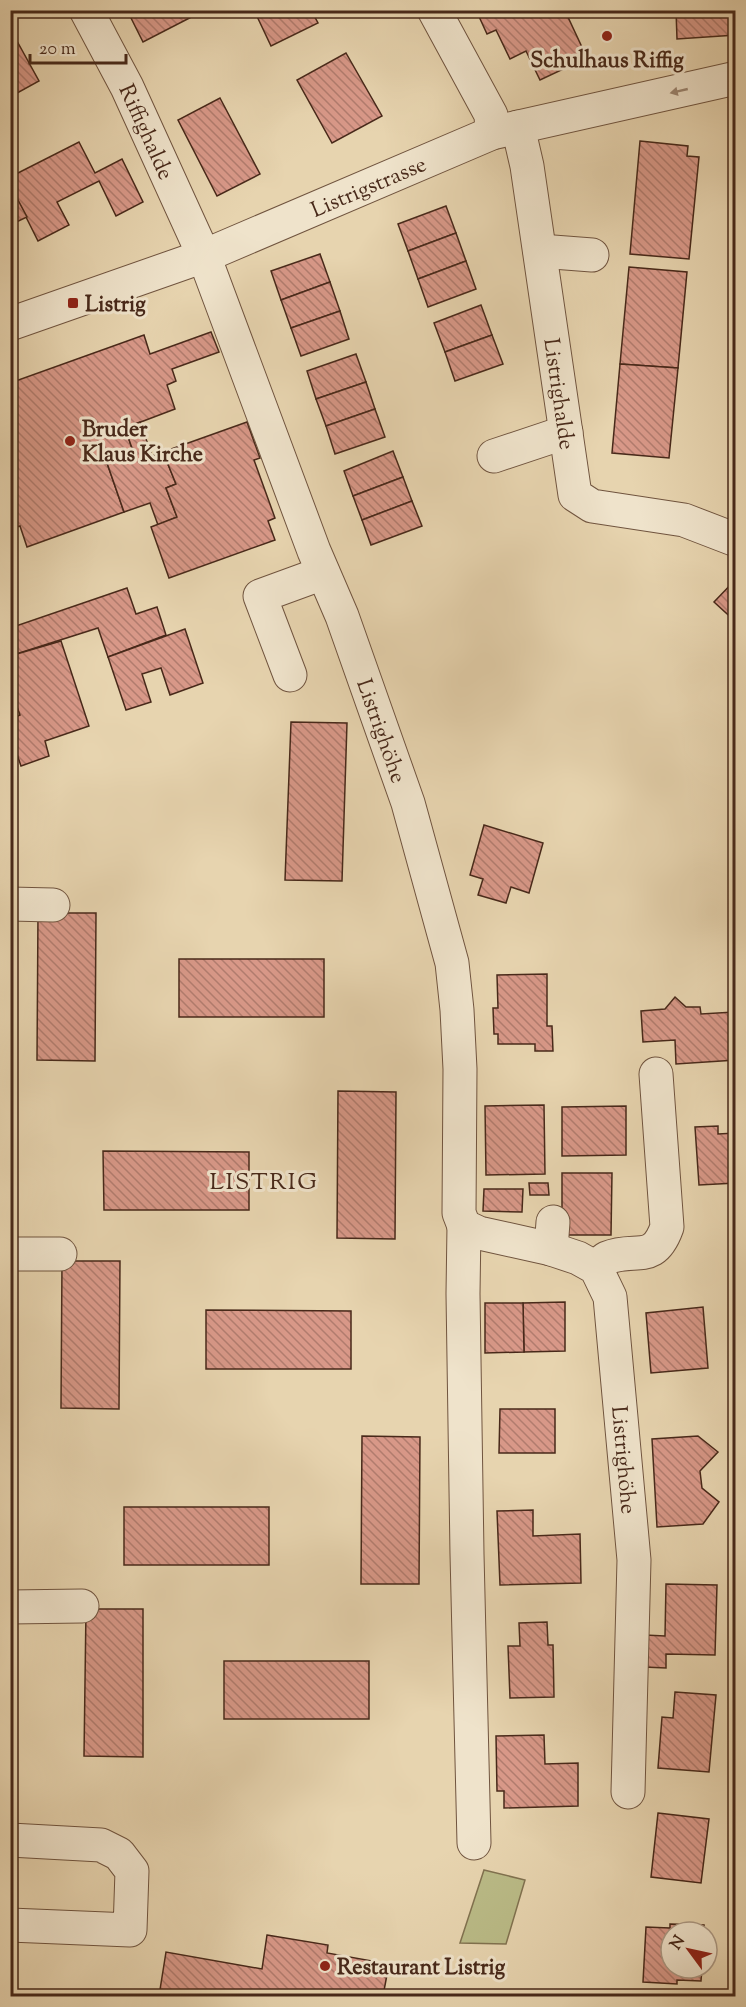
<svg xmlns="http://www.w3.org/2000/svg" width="746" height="2007" font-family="'Sorts Mill Goudy',serif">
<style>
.park{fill:#babb87;stroke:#817250;stroke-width:1.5}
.building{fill:url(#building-back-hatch);stroke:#48291a;stroke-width:1.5}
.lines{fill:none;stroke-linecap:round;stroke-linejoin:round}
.minor-casing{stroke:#70543f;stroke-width:35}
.minor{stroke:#efe3cb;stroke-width:33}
.oneway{fill:#9c8672}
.poi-dot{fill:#8f2418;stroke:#efe3cb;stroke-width:2}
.labels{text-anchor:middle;stroke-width:6;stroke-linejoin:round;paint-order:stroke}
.poi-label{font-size:22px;font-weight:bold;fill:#48291a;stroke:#efe3cb;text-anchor:start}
.street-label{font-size:22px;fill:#48291a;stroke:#efe3cb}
.neighbourhood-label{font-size:24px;letter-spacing:1.5px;fill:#48291a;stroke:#efe3cb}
</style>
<defs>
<pattern id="building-back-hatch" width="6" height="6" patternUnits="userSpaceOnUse" patternTransform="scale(1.5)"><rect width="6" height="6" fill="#d89888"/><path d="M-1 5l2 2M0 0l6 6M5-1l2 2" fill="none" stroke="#b17c6e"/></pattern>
</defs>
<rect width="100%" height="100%" fill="#e7d4af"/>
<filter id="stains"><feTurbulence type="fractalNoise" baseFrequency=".00333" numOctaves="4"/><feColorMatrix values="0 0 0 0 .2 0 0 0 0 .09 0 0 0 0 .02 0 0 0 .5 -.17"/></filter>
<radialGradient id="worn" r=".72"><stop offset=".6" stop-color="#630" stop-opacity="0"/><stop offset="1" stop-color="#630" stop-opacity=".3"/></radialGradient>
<path class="park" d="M484,1870L525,1880L506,1944L460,1943Z"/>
<g class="building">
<path d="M127,10H205L143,42Z"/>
<path d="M254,10H311L318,23L271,46Z"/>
<path d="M476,10H562L565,16L567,15L587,58L540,80L526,51L510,59L496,30L487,34Z"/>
<path d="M676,10H736V35L677,39Z"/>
<path d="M12,32L39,81L10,97V33Z"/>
<path d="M346,53L382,116L332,143L297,80Z"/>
<path d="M220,98L260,174L217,196L178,120Z"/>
<path d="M640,141L688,146L687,156L699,157L689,259L630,254Z"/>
<path d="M79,142L95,173L122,159L143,202L116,216L99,181L57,202L69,225L38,241L10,185V177Z"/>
<path d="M10,185L27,217L10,225Z"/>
<path d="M446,206L456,233L408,251L398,224Z"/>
<path d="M456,233L466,261L418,279L408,251Z"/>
<path d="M320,254L330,282L281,300L271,271Z"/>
<path d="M466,261L476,289L428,307L418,279Z"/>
<path d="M629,267L687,272L678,368L620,364Z"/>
<path d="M330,282L340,311L291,328L281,300Z"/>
<path d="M481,305L492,335L445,352L434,323Z"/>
<path d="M340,311L349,339L301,356L291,328Z"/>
<path d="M211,332L219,352L172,369L176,381L167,385L175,409L125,428L134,454L107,463L124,512L27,547L20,526L10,529V383L144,335L150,354Z"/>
<path d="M492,335L503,364L455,381L445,352Z"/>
<path d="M356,354L366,382L316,399L307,371Z"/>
<path d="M620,364L678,368L669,458L612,453Z"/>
<path d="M366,382L375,409L326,426L316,399Z"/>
<path d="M375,409L385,437L335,454L326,426Z"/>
<path d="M140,422L152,456L163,452L176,484L166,488L177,517L158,525L150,503L124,512L107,463L134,454L125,428Z"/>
<path d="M247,422L260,458L254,460L275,518L268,521L275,540L169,578L151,527L177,517L166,488L176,484L163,452Z"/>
<path d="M393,451L403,477L353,496L344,471Z"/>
<path d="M403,477L412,501L362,520L353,496Z"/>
<path d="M412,501L422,526L371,545L362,520Z"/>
<path d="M736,579V622L714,602Z"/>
<path d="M127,588L136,614L157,607L166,635L108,657L98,628L13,655L10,647V628Z"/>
<path d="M185,629L203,683L170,695L161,668L142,674L151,702L126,710L108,657Z"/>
<path d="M61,641L89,726L45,741L49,756L21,766L10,734V719L20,715L10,687V656Z"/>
<path d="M291,722L347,723L342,881L285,880Z"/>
<path d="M484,825L543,843L529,893L511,887L506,903L478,895L483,879L470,875Z"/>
<path d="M38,913H96L95,1061L37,1060Z"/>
<rect x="179" y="959" width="145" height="58"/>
<path d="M547,974V1026H552L553,1051H535V1044H498V1034H494L493,1008H498L497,975Z"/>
<path d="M675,997L686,1007H700L701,1014L734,1012L736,1060L676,1064L675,1040L643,1042L641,1011L665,1009Z"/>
<path d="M338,1091L396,1092L395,1239L337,1238Z"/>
<path d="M544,1105L545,1174L486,1175L485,1106Z"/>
<path d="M626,1106V1155L562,1156V1107Z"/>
<path d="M718,1126V1134L736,1133V1183L699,1185L695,1127Z"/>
<path d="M103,1151L249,1152V1210H104Z"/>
<path d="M562,1173H612L611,1235H562Z"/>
<path d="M529,1183H548L549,1195H530Z"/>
<path d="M484,1189H523L522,1212L483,1211Z"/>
<path d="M62,1261H120L119,1409L61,1408Z"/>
<path d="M565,1302V1351L524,1352L523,1303Z"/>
<path d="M485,1303H523L524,1352L485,1353Z"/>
<path d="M703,1307L708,1368L651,1373L646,1313Z"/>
<path d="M206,1310L351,1311V1369H206Z"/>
<path d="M500,1409H555V1453H499Z"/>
<path d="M362,1436L420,1437L419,1584H361Z"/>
<path d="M698,1436L718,1452L700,1471L702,1488L719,1502L703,1524L657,1527L652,1439Z"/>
<rect x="124" y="1507" width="145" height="58"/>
<path d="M533,1510V1536L580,1534L581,1583L500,1585L497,1511Z"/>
<path d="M666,1584L717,1585L715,1655L666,1654V1668L644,1667L645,1635L665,1636Z"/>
<path d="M86,1609H143V1757L84,1756Z"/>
<path d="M547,1622L548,1645H553L554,1697L510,1698L508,1646H520L519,1623Z"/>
<rect x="224" y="1661" width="145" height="58"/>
<path d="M675,1692L716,1695L709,1772L658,1768L662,1717L673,1718Z"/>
<path d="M544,1735L545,1764L578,1763V1806L504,1808V1791H497L496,1736Z"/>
<path d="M658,1813L709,1819L701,1883L651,1877Z"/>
<path d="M670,1924L704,1925V1932H671V1968H702L701,1981L677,1980V1984L643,1982L646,1927L670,1928Z"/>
<path d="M267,1935L328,1945L327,1953L389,1964L383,1996H159L166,1952L262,1969Z"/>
</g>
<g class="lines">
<defs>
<g id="minor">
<path id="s1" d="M86,10L127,87L204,256L314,551L342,616L408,803L452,963L457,1010L460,1069L459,1213L464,1226L479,1233L551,1249L578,1258L596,1268L610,1297L634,1560L628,1792"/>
<path d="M434,10L491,115L492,133"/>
<path id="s2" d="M518,127L527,166L575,495L592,506L684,520L736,540"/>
<path d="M540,251L592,255"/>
<path id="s3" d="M10,324L204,256L492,133L736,78"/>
<path d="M494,456L566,432"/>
<path d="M290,675L260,596L323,573"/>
<path d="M10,904L53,905"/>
<path d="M464,1226L463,1294L467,1554L474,1843"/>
<path d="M551,1249L553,1222"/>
<path d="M10,1254H60"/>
<path d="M596,1268C599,1265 603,1260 607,1258C636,1246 653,1266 667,1227L656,1074"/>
<path d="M10,1607L82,1606"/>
<path d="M10,1840L101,1845L119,1854L132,1871L130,1930L10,1925"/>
</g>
</defs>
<use href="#minor" class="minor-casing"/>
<use href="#minor" class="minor"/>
</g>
<defs><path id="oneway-solid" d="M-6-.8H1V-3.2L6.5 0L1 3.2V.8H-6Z" transform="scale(1.5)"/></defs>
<use class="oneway" href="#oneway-solid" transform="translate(679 91) rotate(167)"/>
<g class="poi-dot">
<circle cx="607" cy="36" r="6"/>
<rect x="67" y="297" width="12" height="12" rx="3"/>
<circle cx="70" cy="441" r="6"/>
<circle cx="325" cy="1966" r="6"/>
</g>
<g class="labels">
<g class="poi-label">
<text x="607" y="67" text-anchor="middle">Schulhaus Riffig</text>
<text x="85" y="311">Listrig</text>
<text x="82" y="436">Bruder<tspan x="82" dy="25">Klaus Kirche</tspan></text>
<text x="337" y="1974">Restaurant Listrig</text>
</g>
<g class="street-label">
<text dy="8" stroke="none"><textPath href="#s1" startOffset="136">Riffighalde</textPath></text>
<text dy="8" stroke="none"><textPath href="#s3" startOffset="384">Listrigstrasse</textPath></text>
<text dy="8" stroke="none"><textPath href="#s2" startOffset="270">Listrighalde</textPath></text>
<text dy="8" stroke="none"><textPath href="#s1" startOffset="780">Listrighöhe</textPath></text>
<text dy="8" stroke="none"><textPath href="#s1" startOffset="1622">Listrighöhe</textPath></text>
</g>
<g class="neighbourhood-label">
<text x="264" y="1189">LISTRIG</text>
</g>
</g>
<rect width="746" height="2007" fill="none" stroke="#e7d4af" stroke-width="36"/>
<rect x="12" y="12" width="722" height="1983" fill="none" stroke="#48291a" stroke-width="3"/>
<rect x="18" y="18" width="710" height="1971" fill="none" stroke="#48291a" stroke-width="1.5"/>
<g transform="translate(689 1950) rotate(303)"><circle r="28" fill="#efe3cb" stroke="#ac9984" stroke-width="1.5"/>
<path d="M0-4.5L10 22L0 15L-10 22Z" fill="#8f2418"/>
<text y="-9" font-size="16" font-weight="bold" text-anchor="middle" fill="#48291a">N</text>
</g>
<path d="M30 54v9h96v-9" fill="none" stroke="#48291a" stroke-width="3"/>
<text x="39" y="54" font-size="18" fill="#48291a" stroke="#efe3cb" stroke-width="4.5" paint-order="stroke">20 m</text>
<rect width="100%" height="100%" filter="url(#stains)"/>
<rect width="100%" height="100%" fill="url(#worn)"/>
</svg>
